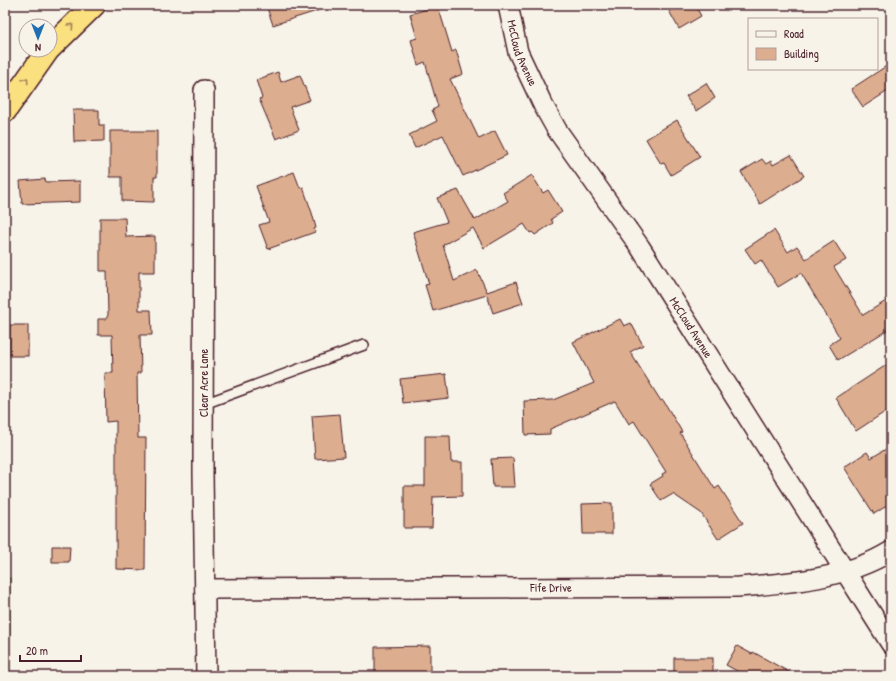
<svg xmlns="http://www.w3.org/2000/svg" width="896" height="681" font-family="'Patrick Hand',sans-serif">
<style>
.green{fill:#a7dc9e;stroke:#787e64}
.building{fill:#dcad8e;stroke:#4a1f2b}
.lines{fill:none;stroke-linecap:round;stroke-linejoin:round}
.service-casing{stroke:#4a1f2b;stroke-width:12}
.minor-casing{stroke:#4a1f2b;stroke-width:22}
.motorway-casing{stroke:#4a1f2b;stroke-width:25}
.service{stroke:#f7f3e8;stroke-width:9}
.minor{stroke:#f7f3e8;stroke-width:19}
.motorway{stroke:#fbe080;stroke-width:22}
.oneway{stroke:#a28056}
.labels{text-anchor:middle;stroke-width:3;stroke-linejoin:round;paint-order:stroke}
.street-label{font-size:12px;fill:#4a1f2b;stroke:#f7f3e8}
</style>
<rect width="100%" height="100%" fill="#f7f3e8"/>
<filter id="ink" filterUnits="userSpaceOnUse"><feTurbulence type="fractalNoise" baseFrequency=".025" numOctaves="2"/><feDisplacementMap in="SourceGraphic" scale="8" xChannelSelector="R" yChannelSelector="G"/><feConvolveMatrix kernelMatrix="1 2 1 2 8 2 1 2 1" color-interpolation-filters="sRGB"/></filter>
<g filter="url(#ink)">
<rect class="green" x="5" y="578" width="5" height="98"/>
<g class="building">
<path d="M266,5H322L323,9L273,25Z"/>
<path d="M680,5H695L701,16L679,29L669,11Z"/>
<path d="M438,6L452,52L456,50L463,74L450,79L479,139L495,131L507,155L463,176L443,135L415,148L409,135L437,121L432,110L438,107L425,62L418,65L411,40L417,38L410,14Z"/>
<path d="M891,63V89L863,107L851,89Z"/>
<path d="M278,72L281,82L300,75L310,100L290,107L299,130L276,139L259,99L262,98L256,80Z"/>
<path d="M706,83L715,98L696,111L686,96Z"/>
<path d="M73,110H99V125H104V141L74,142Z"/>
<path d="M677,120L700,157L671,175L664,163L661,164L646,139Z"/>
<path d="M110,131H157V177H154V202L122,201V177H110Z"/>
<path d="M791,155L804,176L760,204L741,172L762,159L766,164L771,161L773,165Z"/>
<path d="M294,172L300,188L303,187L312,213L316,228L314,229L315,232L268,249L259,225L269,222L256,186Z"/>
<path d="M532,175L543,193L548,190L562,212L551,219L553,223L535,235L532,232L530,233L524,224L484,248L473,228L443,245L454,281L477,270L487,292L516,282L523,303L493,313L487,295L433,311L425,285L429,284L413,232L447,222L437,198L458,190L475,220L508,201L503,193Z"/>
<path d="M45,179L46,182L80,181V202L22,204L20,181Z"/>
<path d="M100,218H125L126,237L155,236V272H139V310H151L152,335H140L141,373H137L138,438H146L145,570L116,569V421L106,422L105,373H113L112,335H98V319H106L108,315L107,271H100Z"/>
<path d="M774,230L788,252L797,246L806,259L834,241L846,260L834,267L863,315L891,298V328L838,360L829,345L840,338L801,273L778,287L761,260L755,264L745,249Z"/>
<path d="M620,319L624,326L631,323L643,345L630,352L661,401L663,400L682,432L680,433L715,489L719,486L743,523L718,539L701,513L673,494L661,501L650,484L663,476L662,474L666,472L634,421L629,424L615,401L550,429V434L525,435L524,401L553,400L594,383L573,342Z"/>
<rect x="10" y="325" width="18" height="31"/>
<path d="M891,362V408L856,431L836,398Z"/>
<path d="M446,374L449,398L403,403L400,379Z"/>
<path d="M340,414L344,457L315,459L312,416Z"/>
<path d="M425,436H450L451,462H462V496L433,497L432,528H404V486H425Z"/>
<path d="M891,446V503L874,514L844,467L867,452L871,458Z"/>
<path d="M513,458L515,487H493L491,459Z"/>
<path d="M612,503V534H583L582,504Z"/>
<path d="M52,546H70L69,562H52Z"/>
<path d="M430,646V674H416V676L375,674V647Z"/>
<path d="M737,646L752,654L753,652L796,676H746L726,665Z"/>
<rect x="674" y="658" width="39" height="18"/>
</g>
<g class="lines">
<defs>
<path id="service" d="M204,404L364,345"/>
<g id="minor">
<path id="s1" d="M508,5L518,52L543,105L557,130L640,247L891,644"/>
<path d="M204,90L203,473L206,676"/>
<path id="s2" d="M205,589L738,587C790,583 846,579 891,551"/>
</g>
<g id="motorway">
<path d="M50,48L94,5"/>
<path d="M5,111L48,50"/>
</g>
</defs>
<use href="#service" class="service-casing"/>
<use href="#minor" class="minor-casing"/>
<use href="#motorway" class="motorway-casing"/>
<use href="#service" class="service"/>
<use href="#minor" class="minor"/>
<use href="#motorway" class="motorway"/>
</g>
<defs><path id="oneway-chevron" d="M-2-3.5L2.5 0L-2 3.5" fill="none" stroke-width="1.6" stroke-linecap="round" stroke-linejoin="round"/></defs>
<g class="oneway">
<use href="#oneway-chevron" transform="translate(71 26) rotate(-47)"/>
<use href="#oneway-chevron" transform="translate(26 80) rotate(-55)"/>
</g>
</g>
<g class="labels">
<g class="street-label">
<text dy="4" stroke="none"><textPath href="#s1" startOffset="50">McCloud Avenue</textPath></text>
<text dy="4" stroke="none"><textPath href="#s1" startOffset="374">McCloud Avenue</textPath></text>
<text transform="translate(204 383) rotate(-90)" y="4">Clear Acre Lane</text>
<text dy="4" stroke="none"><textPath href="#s2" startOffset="346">Fife Drive</textPath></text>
</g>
</g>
<rect width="896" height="681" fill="none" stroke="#f7f3e8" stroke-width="20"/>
<rect x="10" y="10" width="876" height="661" fill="none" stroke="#4a1f2b" stroke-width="1.5" filter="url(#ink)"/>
<rect x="748" y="18" width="130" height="52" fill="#f7f3e8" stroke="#b29e9c"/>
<rect x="756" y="31" width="20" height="6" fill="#f7f3e8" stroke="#b29e9c"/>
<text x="784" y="38" font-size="12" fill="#4a1f2b">Road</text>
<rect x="756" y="48" width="20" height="12" fill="#dcad8e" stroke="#b29e9c"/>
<text x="784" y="58" font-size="12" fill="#4a1f2b">Building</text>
<g transform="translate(38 38) rotate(180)"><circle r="19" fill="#f7f3e8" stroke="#b29e9c"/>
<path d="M0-3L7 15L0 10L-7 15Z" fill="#1f6fb2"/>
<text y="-6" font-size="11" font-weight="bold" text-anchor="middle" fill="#4a1f2b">N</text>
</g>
<path d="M20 655v6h61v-6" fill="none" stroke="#4a1f2b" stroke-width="2"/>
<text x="26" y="655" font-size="12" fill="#4a1f2b" stroke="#f7f3e8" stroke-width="3" paint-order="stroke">20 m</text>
</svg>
